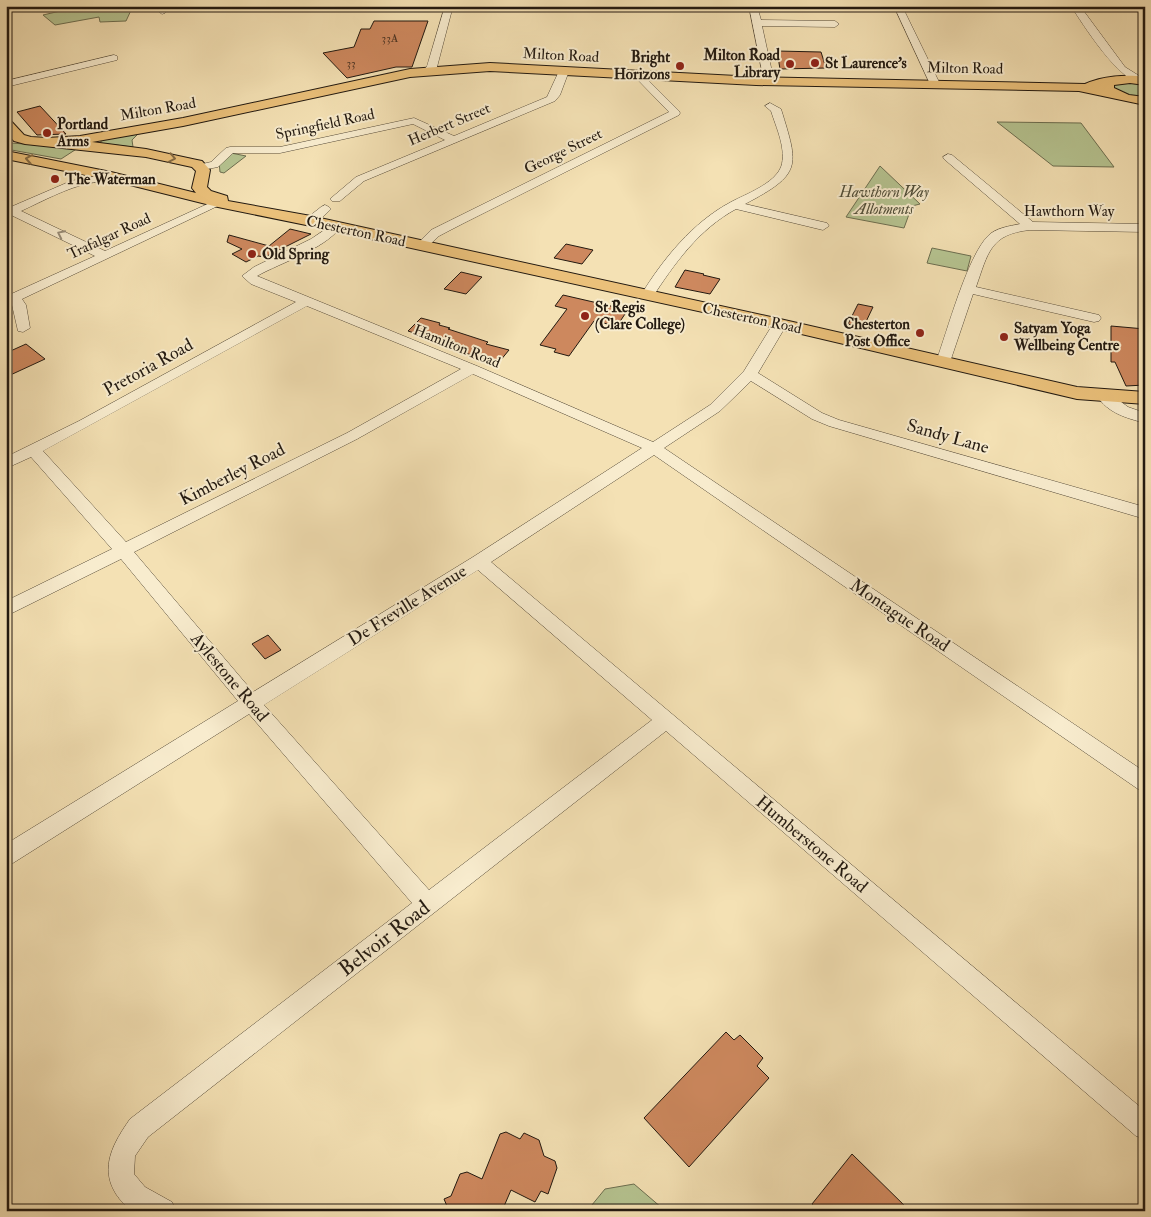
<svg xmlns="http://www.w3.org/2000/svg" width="1151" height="1217" font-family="'IM FELL Double Pica',serif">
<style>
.green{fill:#b6c491;stroke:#6c6e50}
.building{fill:#cd885e;stroke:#221910}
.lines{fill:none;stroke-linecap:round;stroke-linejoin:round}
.minor-casing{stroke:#564b39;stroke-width:1}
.major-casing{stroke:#221910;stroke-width:2}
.minor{fill:#f8ecce;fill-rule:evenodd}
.major{fill:#eac07a;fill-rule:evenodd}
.oneway{stroke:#866c45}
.oneway2{stroke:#988d78}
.poi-dot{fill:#8f2418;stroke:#f8ecce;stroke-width:2}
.labels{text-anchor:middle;stroke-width:4;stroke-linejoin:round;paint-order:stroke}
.far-number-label{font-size:12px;fill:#4d3524}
.far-street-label{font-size:15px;fill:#221910;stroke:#f8ecce}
.far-poi-label{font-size:15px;font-weight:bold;fill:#221910;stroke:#f8ecce;text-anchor:start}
.far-park-label{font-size:15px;font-style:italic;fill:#4e4c37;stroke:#f8ecce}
.street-label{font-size:18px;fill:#221910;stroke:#f8ecce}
.near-street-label{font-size:21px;fill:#221910;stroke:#f8ecce}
</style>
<rect width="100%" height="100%" fill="#f4e1b4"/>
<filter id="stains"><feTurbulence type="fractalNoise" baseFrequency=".004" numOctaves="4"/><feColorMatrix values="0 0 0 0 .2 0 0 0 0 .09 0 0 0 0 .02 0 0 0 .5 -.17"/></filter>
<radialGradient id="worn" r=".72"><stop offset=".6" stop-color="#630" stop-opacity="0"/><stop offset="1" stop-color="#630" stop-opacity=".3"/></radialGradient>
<g class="green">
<path d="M82,6H133L126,21L100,22L99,17L55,25L43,15Z"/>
<path d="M1118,82L1145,84V98L1131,97L1115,89L1113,87Z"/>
<path d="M997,122L1081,123L1114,167L1053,166Z"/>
<path d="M133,134H138L132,140L133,147H132L99,143L103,140Z"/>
<path d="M11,143L78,148L61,159L6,149V146Z"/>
<path d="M231,153L246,156L224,173L220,172L219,162Z"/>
<path d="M880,166L920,204L912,206L904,228L846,217Z"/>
<path d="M932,248L971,256L967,271L927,263Z"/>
<path d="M634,1184L662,1208V1211H587L605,1189Z"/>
</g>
<g class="building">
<path d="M374,21H428L412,67H396L347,78L323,53L354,47L361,29H370Z"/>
<path d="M777,51L821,52L826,68L780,69Z"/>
<path d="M40,106L66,134L37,135L17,112Z"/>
<path d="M290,229L311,234L265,257L258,256L246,262L232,254L242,249L227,242L229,235L269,246Z"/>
<path d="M566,244L593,250L582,264L554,258Z"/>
<path d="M685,270L704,274L703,275L720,279L710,294L675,287Z"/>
<path d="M461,272L482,277L466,294L444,289Z"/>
<path d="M563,295L615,307L616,305L629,308L617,326L594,321L569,356L554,352L556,349L540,345L567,309L555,306Z"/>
<path d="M858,304L873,307L863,328L848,324Z"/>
<path d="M421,318L440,323L439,325L450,328L448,329L488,342L486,344L509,350L500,361L497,360L495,363L436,343L438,341L408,331Z"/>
<path d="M1111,326L1145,329V385L1126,386L1115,362H1111Z"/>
<path d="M26,344L45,359L6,377V353Z"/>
<path d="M268,635L281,650L265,659L252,644Z"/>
<path d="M726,1032L734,1040L740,1035L763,1058L757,1066L769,1078L689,1167L644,1118Z"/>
<path d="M506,1132L520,1139L524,1133L539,1140L544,1156L555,1161L557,1168L548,1194L541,1191L535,1202L511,1190L502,1211H449L444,1199L451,1196L460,1174L467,1172L482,1179L500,1134Z"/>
<path d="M852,1154L910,1211H819L812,1204Z"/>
</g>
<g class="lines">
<defs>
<g id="minor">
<path d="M6,6H21L6,12Z"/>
<path d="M160,6H169L165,13L162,14L158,11Z"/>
<path d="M445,6H453L437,67L432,72H426L424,70L427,66Z"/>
<path d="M749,6H757L761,20L835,21L839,24L835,27L762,26L774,81L769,84L764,81Z"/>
<path d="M894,6H902L940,84L938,86L935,87L930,84Z"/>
<path d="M1071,6H1080L1125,67L1141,77V81C1121,85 1082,23 1071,6Z"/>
<path d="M114,55L117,56V60L6,87V81Z"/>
<path d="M564,68L569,71L560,95L555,101L364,181L340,201H332L330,199L356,177L445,140L413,124L280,153H233L218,167L202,170L196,167L198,165L211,162L226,148L230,147H280L414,118L454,136L547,97L559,71Z"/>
<path d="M639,73L642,74L679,111L680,113L679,115L462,224L439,236L426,248H418L416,245L431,230L669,112L636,78L634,76Z"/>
<path d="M770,103L781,109C799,167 802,174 745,204L827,223L829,226L823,230L736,209C699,229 674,264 652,298H642L641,295C663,259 693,222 731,202C746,194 774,184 781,167C787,150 776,127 771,111L765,106Z"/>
<path d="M948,154L952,155L1033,222L1145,224V232L1030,230C990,234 988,253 976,287L1099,315L1101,318L1099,321L1094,322L973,294L950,362L948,365H938L936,362C947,332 967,257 988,236C995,228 1010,226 1020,224L944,159L943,157Z"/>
<path d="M103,175H118L124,178C117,185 99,181 90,183C66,188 43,201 21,211L105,251L214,201L218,200L224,203L22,299L26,305L30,328L23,332L18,331L12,305L8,298L9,295L95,256L11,215L6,216V209L71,181Z"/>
<path d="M325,205L329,207L331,209L329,211L315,224H307L305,221L307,218L321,207Z"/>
<path d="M335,223L341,227C323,250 282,262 257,276L477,366L653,442L710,405L744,371L773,324L780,320L787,324L758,373L822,413L839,420L1145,507V519L829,426L812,419L751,381L720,411L664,448L1145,772V792L1138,789L654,455L491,562L1145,1111V1139L1136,1136L666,731L148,1137L135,1156L134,1174L145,1187L172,1202L176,1211C166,1211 141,1214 133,1210C126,1207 120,1200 116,1194C99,1167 114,1142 130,1119L412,903L249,714L13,863L6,866V844L238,701L121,559L6,616V601L112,549L31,457L9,467L6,466V457L79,421L296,302L251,284L242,276L254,267L311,239ZM307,306L461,369L347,433L126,542L43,451ZM473,374L642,448L473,557L253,692L134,552L357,439ZM478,570L652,720L429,890L264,705Z"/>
<path d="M1104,392L1109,393L1128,407L1145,413V423C1126,418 1108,413 1097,396L1099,393Z"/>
</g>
<path id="major" d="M490,63L756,77L1085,84C1102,76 1126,74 1145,77V85L1130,83L1114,85V88L1129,95L1145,97V105L1079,91L756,85L490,71L410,77L183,126L92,142L146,149L197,160L202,161L210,170L207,187L211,191L227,196L228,201L311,216L780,319L1077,387L1145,392V404L1077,399L780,329L311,226L218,207L110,180L6,159V151L111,172L196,193L192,188L196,171L192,167L146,157L25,144L14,141L6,132V120L11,121L24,135L31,137L47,138L80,136L183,118L410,69Z"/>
</defs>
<use href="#minor" class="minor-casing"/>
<use href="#major" class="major-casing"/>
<use href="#minor" class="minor"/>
<use href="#major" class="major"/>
</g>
<defs><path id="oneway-chevron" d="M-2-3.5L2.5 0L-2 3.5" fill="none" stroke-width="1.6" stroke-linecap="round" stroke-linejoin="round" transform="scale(1.25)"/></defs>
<g class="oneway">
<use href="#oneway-chevron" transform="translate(172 158) rotate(11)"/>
<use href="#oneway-chevron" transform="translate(29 159) rotate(-170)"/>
</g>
<use class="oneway2" href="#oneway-chevron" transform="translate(61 234) rotate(-154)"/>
<g class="poi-dot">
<circle cx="815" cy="63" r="5"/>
<circle cx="790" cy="64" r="5"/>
<circle cx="680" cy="66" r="5"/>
<circle cx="47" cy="133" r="5"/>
<circle cx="55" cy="179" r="5"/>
<circle cx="252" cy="254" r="5"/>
<circle cx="585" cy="316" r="5"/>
<circle cx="920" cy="333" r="5"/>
<circle cx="1004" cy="337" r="5"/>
</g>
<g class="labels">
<g class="far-number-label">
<text x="390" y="42">33A</text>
<text x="351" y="67">33</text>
</g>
<g class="far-street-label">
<text transform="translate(561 55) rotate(3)" y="5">Milton Road</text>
<text transform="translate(965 68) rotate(1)" y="5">Milton Road</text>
<text transform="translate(158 109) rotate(-10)" y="5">Milton Road</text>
<text transform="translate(325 124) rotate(-12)" y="5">Springfield Road</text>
<text transform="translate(449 124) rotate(-23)" y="5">Herbert Street</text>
<text transform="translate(563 151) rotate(-26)" y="5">George Street</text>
<text x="1069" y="216">Hawthorn Way</text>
<text transform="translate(356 231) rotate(12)" y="5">Chesterton Road</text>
<text transform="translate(109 236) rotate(-25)" y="5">Trafalgar Road</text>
<text transform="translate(752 318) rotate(12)" y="5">Chesterton Road</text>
<text transform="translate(457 346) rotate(22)" y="5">Hamilton Road</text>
</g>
<g class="far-poi-label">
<text x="780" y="60" text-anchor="end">Milton Road<tspan x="780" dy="17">Library</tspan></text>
<text x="670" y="62" text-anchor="end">Bright<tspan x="670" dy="17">Horizons</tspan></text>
<text x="825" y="68">St Laurence's</text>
<text x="57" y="129">Portland<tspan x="57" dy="17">Arms</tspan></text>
<text x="65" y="184">The Waterman</text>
<text x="262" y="259">Old Spring</text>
<text x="595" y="312">St Regis<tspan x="595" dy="17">(Clare College)</tspan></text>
<text x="910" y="329" text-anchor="end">Chesterton<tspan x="910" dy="17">Post Office</tspan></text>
<text x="1014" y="333">Satyam Yoga<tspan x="1014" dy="17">Wellbeing Centre</tspan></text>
</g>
<g class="far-park-label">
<text x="884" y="197">Hawthorn Way<tspan x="884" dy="17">Allotments</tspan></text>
</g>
<g class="street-label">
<text transform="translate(148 367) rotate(-29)" y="6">Pretoria Road</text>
<text transform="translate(948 436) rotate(16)" y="6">Sandy Lane</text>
<text transform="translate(232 474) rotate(-27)" y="6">Kimberley Road</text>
<text transform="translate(407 605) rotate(-32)" y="6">De Freville Avenue</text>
<text transform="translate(900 615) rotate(34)" y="6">Montague Road</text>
<text transform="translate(230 677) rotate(50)" y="6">Aylestone Road</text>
<text transform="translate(812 844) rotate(40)" y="6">Humberstone Road</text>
</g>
<g class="near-street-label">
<text transform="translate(384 938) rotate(-38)" y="7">Belvoir Road</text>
</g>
</g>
<rect width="1151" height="1217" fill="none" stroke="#f4e1b4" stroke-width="25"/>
<rect x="8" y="8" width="1136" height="1202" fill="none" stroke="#221910" stroke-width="2.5"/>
<rect x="12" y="12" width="1126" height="1192" fill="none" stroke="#221910"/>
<rect width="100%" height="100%" filter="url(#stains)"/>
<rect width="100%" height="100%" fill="url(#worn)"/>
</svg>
